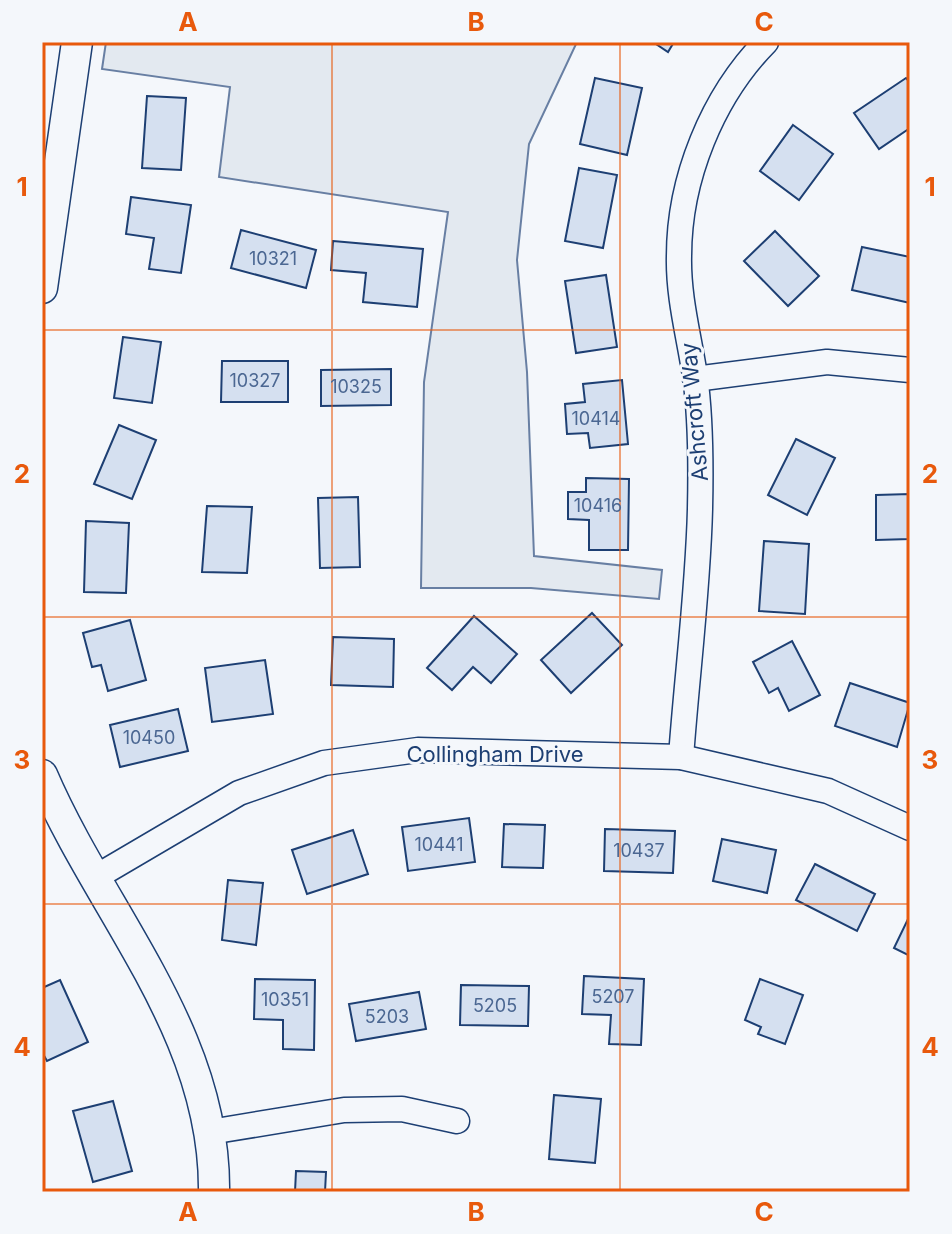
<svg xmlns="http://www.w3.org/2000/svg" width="952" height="1234" font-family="Inter,sans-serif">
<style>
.green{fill:#e3e9f0;stroke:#687fa3;stroke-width:2}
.building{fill:#d5e0f0;stroke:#1d3f73;stroke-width:2}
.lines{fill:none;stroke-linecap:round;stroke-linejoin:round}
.minor-casing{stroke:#1d3f73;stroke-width:27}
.tertiary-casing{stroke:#1d3f73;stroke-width:33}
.minor{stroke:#f4f7fb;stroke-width:24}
.tertiary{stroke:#f4f7fb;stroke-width:30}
.grid{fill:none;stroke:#e8590c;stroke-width:2;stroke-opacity:0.55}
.labels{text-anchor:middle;stroke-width:6;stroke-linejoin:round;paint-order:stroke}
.number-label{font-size:18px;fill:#4b6792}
.street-label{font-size:22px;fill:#1d3f73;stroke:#f4f7fb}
.neatline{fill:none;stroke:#e8590c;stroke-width:3}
.grid-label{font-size:26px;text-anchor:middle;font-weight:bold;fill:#e8590c}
</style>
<rect width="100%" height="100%" fill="#f4f7fb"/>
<path class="green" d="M106,42H577L529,144L517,260L527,372L534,556L662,570L659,599L531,588H421L424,382L448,212L219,177L230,87L102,69Z"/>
<g class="building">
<path d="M653,42H674L668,52Z"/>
<path d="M595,78L642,88L627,155L580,144Z"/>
<path d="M906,78L910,83V128L879,149L854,113Z"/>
<path d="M147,96L186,98L181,170L142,168Z"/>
<path d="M793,125L833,154L799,200L760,171Z"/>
<path d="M579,168L617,175L603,248L565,241Z"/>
<path d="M131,197L191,205L181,273L149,269L154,238L126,234Z"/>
<path d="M241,230L316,250L306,288L231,268Z"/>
<path d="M775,231L819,276L788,306L744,261Z"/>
<path d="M333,241L423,249L417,307L363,302L366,273L331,270Z"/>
<path d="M862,247L910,257V303L852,290Z"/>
<path d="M606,275L617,347L576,353L565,281Z"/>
<path d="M123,337L161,342L152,403L114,398Z"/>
<path d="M222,361H288V402H221Z"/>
<path d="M391,369V405L321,406V370Z"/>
<path d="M622,380L628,444L590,448L588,433L567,434L565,404L585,402L583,384Z"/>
<path d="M119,425L156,440L132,499L94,484Z"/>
<path d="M796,439L835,458L807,515L768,495Z"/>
<path d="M586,478L629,479L628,550H589V520L568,519V492H586Z"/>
<path d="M910,494V539L876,540V495Z"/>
<path d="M358,497L360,567L320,568L318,498Z"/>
<path d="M207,506L252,507L247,573L202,572Z"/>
<path d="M86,521L129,523L126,593L84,592Z"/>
<path d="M764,541L809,544L805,614L759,611Z"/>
<path d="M592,613L622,645L571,693L541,660Z"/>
<path d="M474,616L517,654L491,683L473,667L452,690L427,668Z"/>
<path d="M130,620L146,680L108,691L101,665L92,667L83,633Z"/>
<path d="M333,637L394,639L393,687L331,685Z"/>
<path d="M792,641L820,695L789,711L778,688L769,693L753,662Z"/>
<path d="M265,660L273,714L212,722L205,668Z"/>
<path d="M850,683L910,703L897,747L835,726Z"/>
<path d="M178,709L188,751L120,767L110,725Z"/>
<path d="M469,818L475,862L408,871L402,827Z"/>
<path d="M504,824L545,825L543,868L502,867Z"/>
<path d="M605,829L675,831L673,873L604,871Z"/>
<path d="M353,830L368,874L307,894L292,850Z"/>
<path d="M722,839L776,850L767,893L713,881Z"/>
<path d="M815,864L875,894L857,931L796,900Z"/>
<path d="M228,880L263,883L256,945L222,940Z"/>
<path d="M910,915V956L894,948Z"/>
<path d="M584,976L644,979L641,1045L609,1044L611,1015L582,1014Z"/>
<path d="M255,979L315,980L314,1050L283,1049V1020L254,1019Z"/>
<path d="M760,979L803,995L785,1044L758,1034L761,1027L745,1020Z"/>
<path d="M60,980L88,1042L47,1061L42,1052V988Z"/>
<path d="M461,985L529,986L528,1026L460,1025Z"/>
<path d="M419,992L426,1029L356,1041L349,1004Z"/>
<path d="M554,1095L601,1099L595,1163L549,1159Z"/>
<path d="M113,1101L132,1171L93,1182L73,1111Z"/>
<path d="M296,1171L326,1172L325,1192H295Z"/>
</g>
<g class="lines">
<defs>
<g id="minor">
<path d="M695,379L827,362L910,370"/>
<path d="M681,757C687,674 698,591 700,509C701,466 701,419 695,376C689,336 678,297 679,256C679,179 712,97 766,42"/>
<path d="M96,877L239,793L324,763L418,750L681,757L828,791L910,828"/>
<path d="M210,1132L344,1110L402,1109L457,1121"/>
</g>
<g id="tertiary">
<path d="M42,288L77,42"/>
<path d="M42,775C101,913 216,1032 214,1192"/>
</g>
</defs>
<use href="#minor" class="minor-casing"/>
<use href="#tertiary" class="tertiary-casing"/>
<use href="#minor" class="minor"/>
<use href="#tertiary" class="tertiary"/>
</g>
<path class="grid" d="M332,42V1192M620,42V1192M42,330H910M42,617H910M42,904H910"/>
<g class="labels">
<g class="number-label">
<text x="273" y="265">10321</text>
<text x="255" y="387">10327</text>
<text x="356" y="393">10325</text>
<text x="596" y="425">10414</text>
<text x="598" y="512">10416</text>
<text x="149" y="744">10450</text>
<text x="439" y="851">10441</text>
<text x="639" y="857">10437</text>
<text x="613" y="1003">5207</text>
<text x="285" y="1006">10351</text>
<text x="495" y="1012">5205</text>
<text x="387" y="1023">5203</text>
</g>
<g class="street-label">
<text transform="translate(694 412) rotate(-95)" y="8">Ashcroft Way</text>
<text x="495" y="762">Collingham Drive</text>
</g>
</g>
<rect width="952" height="1234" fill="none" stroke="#f4f7fb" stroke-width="88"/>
<rect x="44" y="44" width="864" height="1146" class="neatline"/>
<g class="grid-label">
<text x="188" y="31">A</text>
<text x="476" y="31">B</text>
<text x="764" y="31">C</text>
<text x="22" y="196">1</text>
<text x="930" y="196">1</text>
<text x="22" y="483">2</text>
<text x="930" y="483">2</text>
<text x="22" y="769">3</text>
<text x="930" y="769">3</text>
<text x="22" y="1056">4</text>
<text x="930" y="1056">4</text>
<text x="188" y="1221">A</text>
<text x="476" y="1221">B</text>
<text x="764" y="1221">C</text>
</g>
</svg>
